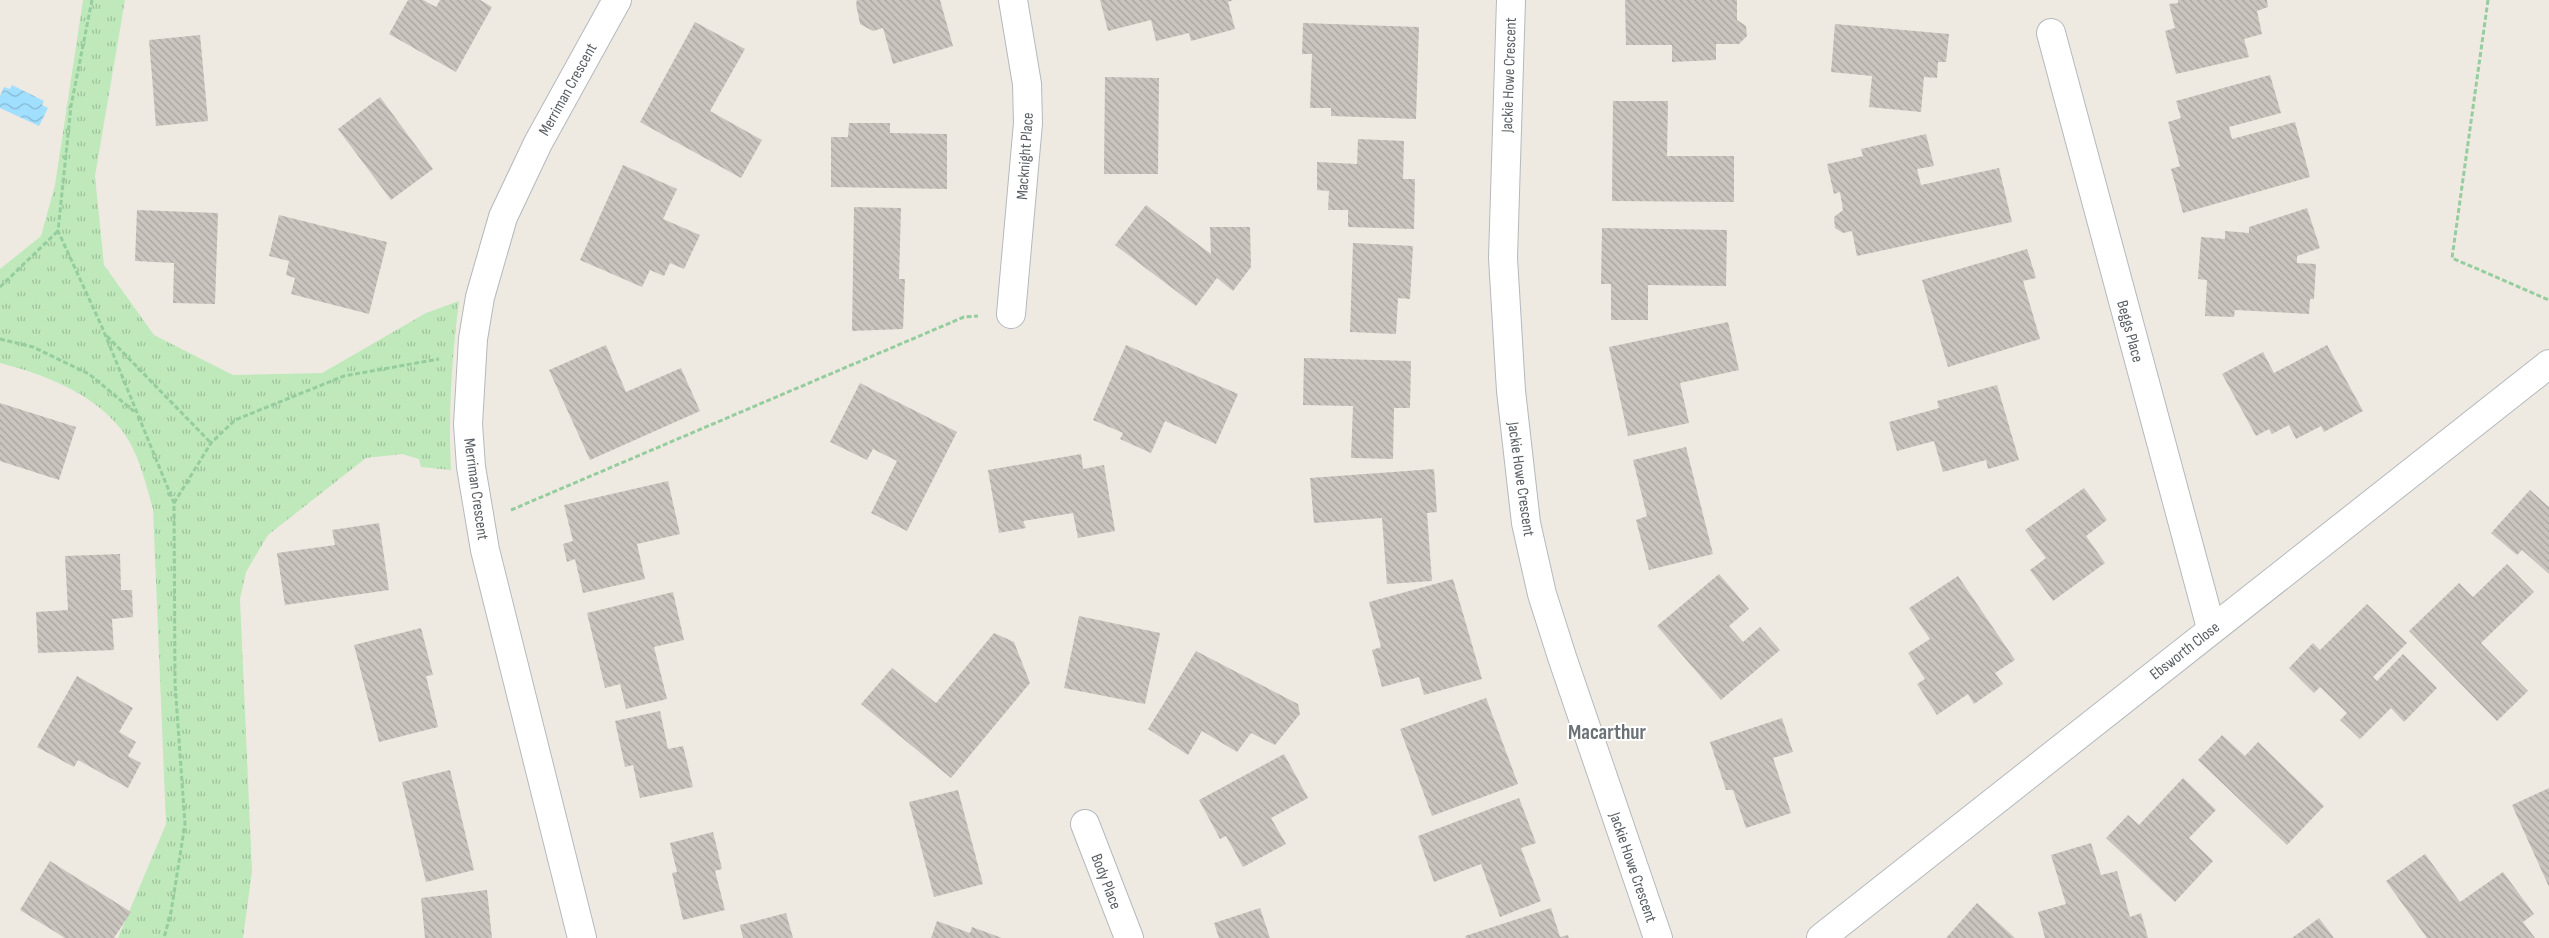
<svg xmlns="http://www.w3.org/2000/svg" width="2549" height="938" font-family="'Sofia Sans Condensed',sans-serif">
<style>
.park{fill:url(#park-tufts)}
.water{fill:url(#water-waves)}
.building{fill:url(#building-back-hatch)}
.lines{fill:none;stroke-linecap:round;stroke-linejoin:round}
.minor-casing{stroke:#b4b9be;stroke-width:30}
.path{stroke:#95cd9f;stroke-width:3;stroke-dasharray:5 2.5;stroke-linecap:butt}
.minor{stroke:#fff;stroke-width:28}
.labels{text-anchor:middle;stroke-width:4;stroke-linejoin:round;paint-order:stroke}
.street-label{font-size:16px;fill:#5a5f64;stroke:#fff}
.district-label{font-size:21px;font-weight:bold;fill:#6b7276;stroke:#fff}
</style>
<defs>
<pattern id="park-tufts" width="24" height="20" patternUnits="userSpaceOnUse" patternTransform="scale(1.25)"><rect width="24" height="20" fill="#bfe9bb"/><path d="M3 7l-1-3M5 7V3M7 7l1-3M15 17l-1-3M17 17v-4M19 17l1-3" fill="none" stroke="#9ec09c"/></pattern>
<pattern id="water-waves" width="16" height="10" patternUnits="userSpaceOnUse" patternTransform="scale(1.25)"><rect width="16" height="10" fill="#a1dfff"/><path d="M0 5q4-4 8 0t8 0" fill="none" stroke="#86b8d2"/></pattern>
<pattern id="building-back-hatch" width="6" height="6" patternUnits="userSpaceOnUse" patternTransform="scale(1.25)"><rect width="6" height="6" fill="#cac5be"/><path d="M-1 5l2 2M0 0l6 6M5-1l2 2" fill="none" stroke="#a7a39e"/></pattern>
</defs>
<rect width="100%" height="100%" fill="#efeae1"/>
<path class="park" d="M83,0H125L95,176L104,265L154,335L233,375L322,373L426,313L459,301C452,358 448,413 451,470L421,467L419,459L402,454L366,458L268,535L246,572L240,599L252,871L243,938H118L166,824L153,509C146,483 137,448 120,428C91,392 43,374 0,363V269L41,236L55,185Z"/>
<path class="water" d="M12,85L44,101L42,105L48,108L39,126L0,108V96L4,87L10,89Z"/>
<g class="building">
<path d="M408,0H423L436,7L440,0H480L492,7L456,72L389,34Z"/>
<path d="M857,0H940L953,46L893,64L883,28L873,31L860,24L856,4Z"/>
<path d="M1100,0H1233L1228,2L1235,29L1191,41L1189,33L1156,41L1151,20L1108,31Z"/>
<path d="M1625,0H1737V20L1746,26L1747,36L1739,44H1716V60L1672,62V45H1626Z"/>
<path d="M2178,0H2267L2268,7L2257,11L2262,34L2244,39L2249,57L2176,74L2165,31L2175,28L2169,4L2178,3Z"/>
<path d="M695,22L745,49L710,111L762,140L741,178L640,122Z"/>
<path d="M1303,23L1419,27L1416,119L1331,116V108H1310L1312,54H1302Z"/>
<path d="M1835,24L1949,34L1946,62H1938L1937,78L1924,77L1921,112L1869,107L1872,76L1831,72Z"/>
<path d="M200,35L208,121L156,126L149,40Z"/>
<path d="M2270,75L2281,113L2229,127L2232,139L2295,122L2310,177L2183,213L2171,169L2180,166L2168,122L2181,118L2176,101Z"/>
<path d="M1105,77L1159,78L1158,174H1104Z"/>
<path d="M380,97L433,169L391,200L338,129Z"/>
<path d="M1613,101H1668L1667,156H1734V202L1612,201Z"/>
<path d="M849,123H890V133L947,134V189L831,187V137H848Z"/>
<path d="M1926,134L1934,166L1917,169L1921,185L1999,168L2012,222L1857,256L1852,231L1843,233L1835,228L1834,217L1843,210L1840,192L1834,194L1827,164L1863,156L1861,149Z"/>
<path d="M1358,139L1404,141L1403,179H1415L1414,229L1348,227V210H1328L1329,191L1317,190V162L1357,164Z"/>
<path d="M623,165L677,189L663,219L700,235L684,269L670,263L664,276L650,270L642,287L580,260Z"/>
<path d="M1146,205L1211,254L1210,227H1250L1251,267L1233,291L1217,278L1196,306L1115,245Z"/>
<path d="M854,207L901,208L899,279H905L903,329L852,331Z"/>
<path d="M2307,208L2320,248L2297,256V263L2316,264L2314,299H2310L2309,314L2235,310L2234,317L2205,316L2207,280L2198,279L2201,237L2225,239V231L2249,233V227Z"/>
<path d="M137,210L218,213L215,304L173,303L174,263L135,261Z"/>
<path d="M279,215L387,242L369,314L291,294L295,278L286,275L289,261L269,256Z"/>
<path d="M1602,228L1727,230L1726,286L1648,285V320H1611V284H1601Z"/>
<path d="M1353,243L1413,246L1410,299L1398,298L1396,334L1350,332Z"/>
<path d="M2027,249L2036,278L2023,281L2040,339L1948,367L1922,280Z"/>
<path d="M1728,322L1739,370L1680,383L1689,423L1628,436L1609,347Z"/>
<path d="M606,345L626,392L681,368L700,411L590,460L549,370Z"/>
<path d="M1126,345L1238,394L1216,444L1165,421L1151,453L1120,439L1123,433L1093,420Z"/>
<path d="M2327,345L2363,411L2324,432L2321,426L2296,439L2289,425L2272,434L2269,429L2256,436L2222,374L2263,352L2274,373Z"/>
<path d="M1304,358L1411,361L1410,408H1394L1393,459L1351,458L1353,406L1303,405Z"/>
<path d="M860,383L957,432L907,531L871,513L897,461L873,449L867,460L830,442Z"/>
<path d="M1997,385L2019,460L1988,469L1986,460L1943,472L1934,441L1897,451L1889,422L1939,408L1937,401Z"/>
<path d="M0,403L76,427L59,480L0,461Z"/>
<path d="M1686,447L1713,554L1649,570L1636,520L1647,516L1633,460Z"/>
<path d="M1081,454L1083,469L1104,465L1115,531L1078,538L1073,513L1023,521L1026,528L999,533L988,470Z"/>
<path d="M1434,469L1437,512L1427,513L1432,581L1387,584L1382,518L1314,523L1310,478Z"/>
<path d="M668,481L680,534L637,544L645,579L583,593L575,559L567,562L563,544L573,541L564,505Z"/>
<path d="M2084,488L2107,520L2086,536L2105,563L2053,601L2030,570L2046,558L2025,530Z"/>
<path d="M2530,490L2549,507V574L2522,550L2517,555L2491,533Z"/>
<path d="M379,523L389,590L285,605L277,553L335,545L332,530Z"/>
<path d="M120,554L121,590H132L133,617L112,619L114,650L38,653L36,612L68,610L65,556Z"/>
<path d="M2507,564L2534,592L2481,643L2528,691L2497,721L2409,631L2459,583L2473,597Z"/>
<path d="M1719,574L1749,609L1729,626L1743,642L1760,627L1780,650L1721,700L1657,626Z"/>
<path d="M1958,576L2015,660L1995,673L2003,684L1974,704L1968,694L1937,715L1917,684L1925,679L1908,653L1930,639L1909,608Z"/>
<path d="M1453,579L1482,679L1424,695L1419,677L1382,687L1372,650L1381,647L1369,602Z"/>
<path d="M673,592L684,640L654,647L667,699L626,709L620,684L605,688L587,613Z"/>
<path d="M2367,604L2407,643L2373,677L2377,681L2403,654L2437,688L2404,722L2391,708L2360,739L2340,720L2347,713L2320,687L2314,693L2289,668L2313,643L2320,650Z"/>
<path d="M1079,616L1160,633L1145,704L1064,688Z"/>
<path d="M421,628L433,675L426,676L438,727L379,742L354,645Z"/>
<path d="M994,633L1014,642L1030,683L951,778L861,704L892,668L936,703Z"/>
<path d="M1196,651L1298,704L1300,714L1275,745L1251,733L1237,752L1202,731L1188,755L1148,729Z"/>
<path d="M77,676L133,708L119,732L136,742L128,756L141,763L128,788L78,760L74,767L37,747Z"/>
<path d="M1486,698L1518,784L1432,816L1400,729Z"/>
<path d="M660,711L668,749L683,746L693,787L640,798L633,765L625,767L615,721Z"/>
<path d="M1782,718L1793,752L1773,758L1791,813L1746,828L1733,790H1726L1710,742Z"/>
<path d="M2222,735L2245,756L2258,742L2324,806L2287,845L2198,760Z"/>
<path d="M1284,754L1308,798L1271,818L1286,844L1243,867L1226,836L1220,839L1199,800Z"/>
<path d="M450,770L474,870L426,882L402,782Z"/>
<path d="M2183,778L2216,810L2189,838L2213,861L2175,902L2106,838L2128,815L2139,825Z"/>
<path d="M2549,788V887L2512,805Z"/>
<path d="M958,790L983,884L934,897L909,802Z"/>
<path d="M1519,798L1536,843L1521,848L1541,901L1500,917L1481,864L1434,882L1418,836Z"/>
<path d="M713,832L722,869L715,871L725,910L683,920L672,873L677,872L670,843Z"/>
<path d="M2091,843L2101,875L2117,871L2130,917L2141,913L2148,938H2045L2038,912L2066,904L2051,855Z"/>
<path d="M2425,854L2460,902L2503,872L2534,914L2523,922L2535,938H2427L2386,881Z"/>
<path d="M50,861L131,912L114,938H65L20,910Z"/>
<path d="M487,890L492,938H425L421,898Z"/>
<path d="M1977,903L2015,938H1946Z"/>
<path d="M1260,908L1270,938H1219L1214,923Z"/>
<path d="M1551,908L1560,937L1568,935L1569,938H1466L1465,936Z"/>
<path d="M786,913L793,938H743L740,925Z"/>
<path d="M2319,918L2334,938H2292Z"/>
<path d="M937,921L970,933L972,927L1002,938H931Z"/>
</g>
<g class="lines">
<defs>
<g id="minor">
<path d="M1511,0L1503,258L1511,391L1526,523L1542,594L1562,657L1658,938"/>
<path d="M2051,33L2211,628"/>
<path d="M1011,314L1028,123L1027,84L1013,0"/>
<path d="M1085,824L1129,938"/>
<path d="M582,938L485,550L471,467L468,424L473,339L480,297L503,217L538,143L617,0"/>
<path d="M1821,938L2549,364"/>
</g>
</defs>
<use href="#minor" class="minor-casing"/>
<g class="path">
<path d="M92,0L71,106L58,231L102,327L174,503L175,683L185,824L171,912L164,938"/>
<path d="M2488,0L2452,258L2549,300"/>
<path d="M0,287L58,231"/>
<path d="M107,336L211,443"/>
<path d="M0,339L33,347L89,374L136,413"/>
<path d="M174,503L211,443L235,420L344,376L439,359"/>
<path d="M511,510L964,317L978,316"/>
</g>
<use href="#minor" class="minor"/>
</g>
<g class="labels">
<g class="street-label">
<text transform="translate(1508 75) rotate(-88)" y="6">Jackie Howe Crescent</text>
<text transform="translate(567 89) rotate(-61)" y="6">Merriman Crescent</text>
<text transform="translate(1024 156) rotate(-86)" y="6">Macknight Place</text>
<text transform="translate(2131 331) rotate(75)" y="6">Beggs Place</text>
<text transform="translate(1522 479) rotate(82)" y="6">Jackie Howe Crescent</text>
<text transform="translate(477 489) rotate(82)" y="6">Merriman Crescent</text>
<text transform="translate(2184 650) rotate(-38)" y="6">Ebsworth Close</text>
<text transform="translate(1634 867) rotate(71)" y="6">Jackie Howe Crescent</text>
<text transform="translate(1107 881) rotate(69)" y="6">Body Place</text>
</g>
<g class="district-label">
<text x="1607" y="739">Macarthur</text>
</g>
</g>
</svg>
